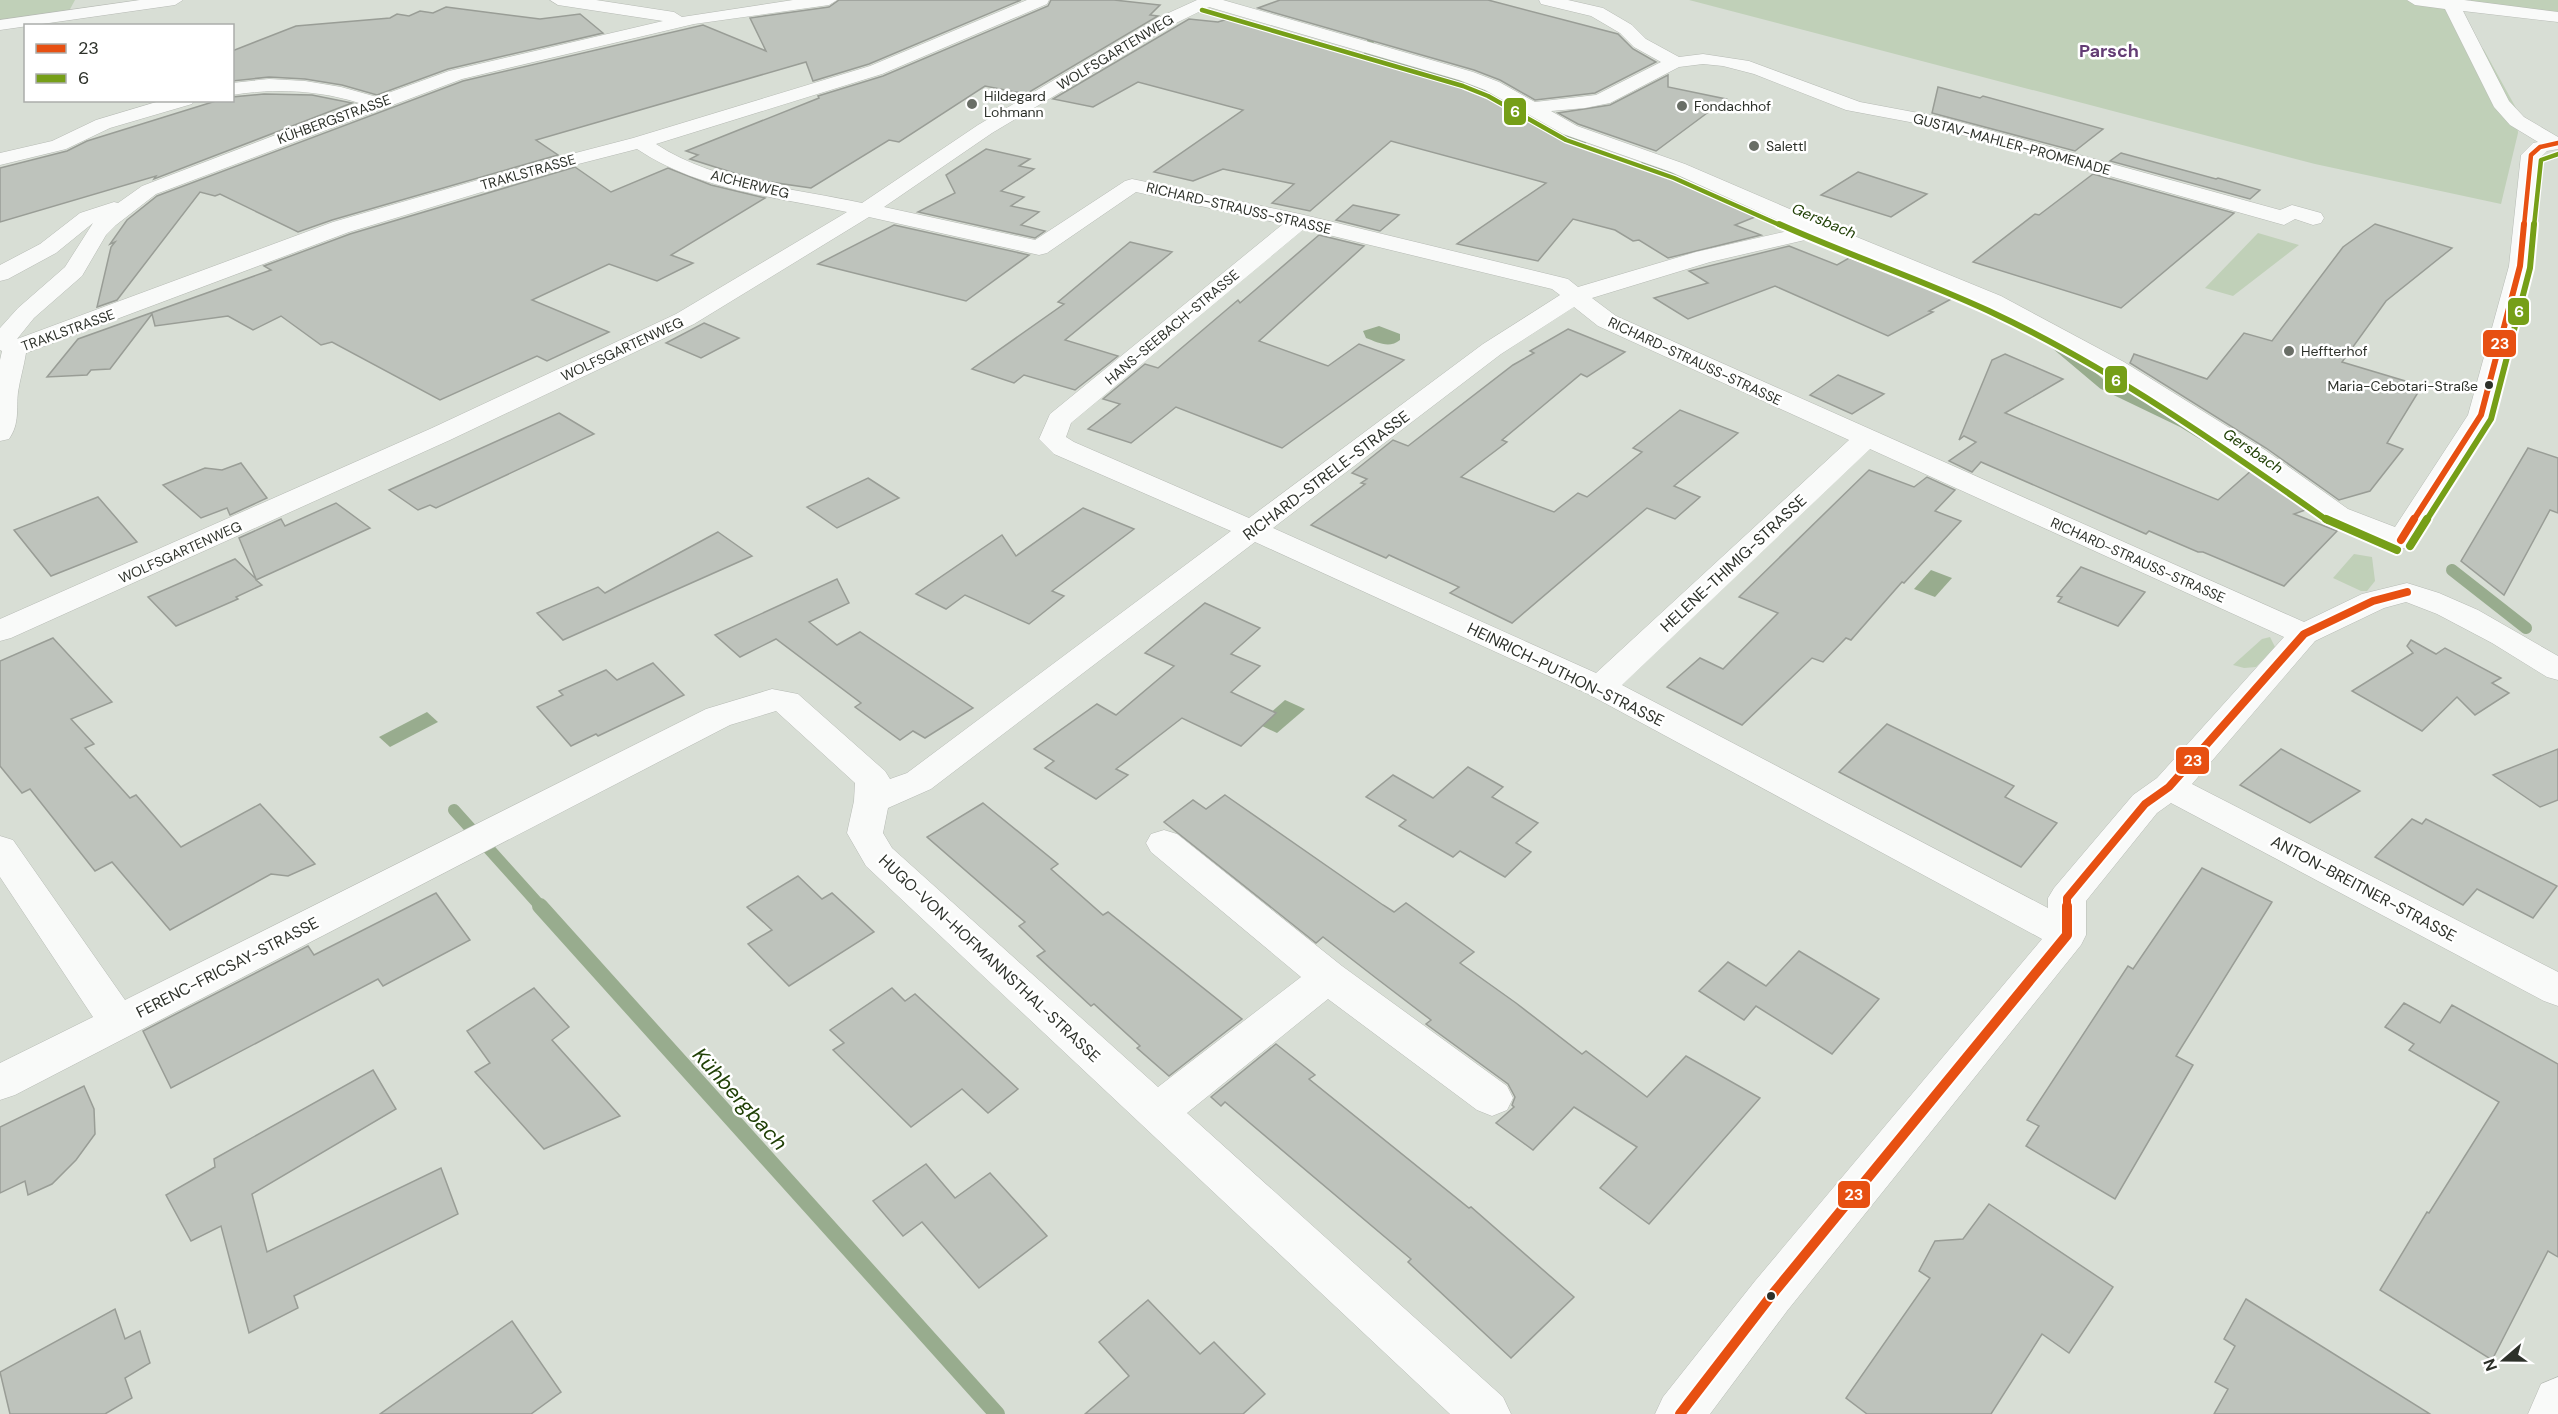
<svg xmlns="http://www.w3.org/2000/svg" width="2558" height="1414" font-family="'DM Sans',sans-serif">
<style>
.green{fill:#c0d0b8}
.water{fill:#98ac8e}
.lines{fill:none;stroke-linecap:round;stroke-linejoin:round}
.stream-far3{stroke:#98ac8e;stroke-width:7}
.stream-far2{stroke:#98ac8e;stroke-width:9}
.stream-far1{stroke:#98ac8e;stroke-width:12}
.stream{stroke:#98ac8e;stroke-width:16}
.building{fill:#bec3bc;stroke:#999d96;stroke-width:1.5}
.minor-casing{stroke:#b6bab4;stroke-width:1}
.minor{fill:#f9faf9;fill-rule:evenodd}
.bus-1-far3-casing{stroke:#fff;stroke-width:7}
.bus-1-far2-casing{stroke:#fff;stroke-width:10}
.bus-1-far1-casing{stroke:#fff;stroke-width:12}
.bus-1-casing{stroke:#fff;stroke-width:14}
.bus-2-far2-casing{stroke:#fff;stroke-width:7}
.bus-2-far1-casing{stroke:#fff;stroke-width:10}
.bus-2-casing{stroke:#fff;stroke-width:12}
.bus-1-far3{stroke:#e75012;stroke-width:4.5}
.bus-1-far2{stroke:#e75012;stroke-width:6}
.bus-1-far1{stroke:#e75012;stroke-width:8}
.bus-1{stroke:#e75012;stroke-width:10}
.bus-2-far2{stroke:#769f18;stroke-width:4.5}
.bus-2-far1{stroke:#769f18;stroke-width:6}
.bus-2{stroke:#769f18;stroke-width:8}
.poi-dot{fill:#696e66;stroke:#fff;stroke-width:2}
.bus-dot{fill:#2d312a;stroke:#fff;stroke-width:2}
.labels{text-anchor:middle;stroke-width:5;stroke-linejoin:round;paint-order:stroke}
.far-street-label{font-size:14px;fill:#2d312a;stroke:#fff}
.far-poi-label{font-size:14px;fill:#2d312a;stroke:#fff;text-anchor:start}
.bus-label{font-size:14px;fill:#2d312a;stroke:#fff;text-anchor:end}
.far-water-label{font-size:15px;font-style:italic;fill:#204006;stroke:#fff}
.street-label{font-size:16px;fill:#2d312a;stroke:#fff}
.far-district-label{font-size:18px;font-weight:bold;fill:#643d75;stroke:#fff}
.near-water-label{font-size:21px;font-style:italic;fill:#204006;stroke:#fff}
.line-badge{stroke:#fff;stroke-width:2}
.badge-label{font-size:16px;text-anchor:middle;font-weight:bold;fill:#fff}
</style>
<rect width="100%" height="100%" fill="#d8ded5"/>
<g class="green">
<path d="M0,0H75L69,11L0,28Z"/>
<path d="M1689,0H2436L2484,50L2516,108L2518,133L2501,204L2315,164Z"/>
<path d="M2558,0V13L2471,1V0Z"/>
<path d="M2258,233L2299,245L2233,296L2205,288Z"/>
<path d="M2354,554L2372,557L2375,581L2367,591H2361L2333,578Z"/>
<path d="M2270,637L2275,647L2256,667L2244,668L2233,665L2262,639Z"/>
</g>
<g class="water">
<path d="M1379,326L1400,334V340C1389,349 1377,342 1366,338L1363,331Z"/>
<path d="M1931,570L1952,578L1935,597L1914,589Z"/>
<path d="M1285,700L1305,709L1277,733L1258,724Z"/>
<path d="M427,712L438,722L390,747L379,737Z"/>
</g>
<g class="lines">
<g class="stream-far3">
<path d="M1380,0L1384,24L1372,35L1367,56L1466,84L1506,101"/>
<path d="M1534,117L1563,134L1583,141"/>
<path d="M1645,162L1747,206"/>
</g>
<g class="stream-far2">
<path d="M2046,337L2103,385L2182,423L2254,467"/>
<path d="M2268,477L2296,500"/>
</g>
<g class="stream-far1">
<path d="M2452,570L2526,628"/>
<path d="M454,810L542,908"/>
</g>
<path class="stream" d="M540,906L997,1414"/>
</g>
<g class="building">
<path d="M839,0H1021L869,64L813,81L806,62L536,140L558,155L332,220L298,232L220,194L215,196L200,192L117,300L97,307L111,247L115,242L110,244L127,220L157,196L463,81L703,25L766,51L750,18L829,7Z"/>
<path d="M1051,0H1114L1160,5L1150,15L1158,16L1026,94L985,86L899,142L889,140L811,188L756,180L690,159L698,155L686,151L819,98L818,96L883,76L1048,6Z"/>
<path d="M1280,0H1488L1618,34L1633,49L1656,62L1595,93L1535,100L1500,80L1474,70L1258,8Z"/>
<path d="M446,7L540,19L580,14L603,33L448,69L377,95L342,85L305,79L269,77L232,81V51L296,26L390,18L397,14L409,16L420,11L433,13Z"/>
<path d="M1234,17L1458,82L1484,92L1562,136L1640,164L1638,165L1755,217L1735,225L1761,235L1668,258L1639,240L1633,241L1615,230L1573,219L1538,261L1457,244L1546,183L1391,141L1310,211L1272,203L1294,184L1223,169L1193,181L1154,172L1243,110L1138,82L1093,107L1053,99L1189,19L1218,22Z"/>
<path d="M1668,75V87L1726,99L1656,151L1578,124L1558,113L1610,105Z"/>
<path d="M1938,87L1980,98L1983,96L2103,129L2075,151L1932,113Z"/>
<path d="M264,94L312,95L352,103L154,179L156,176L0,222V168L67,151L87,141L219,100H232V97Z"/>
<path d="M986,149L1030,159L1019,166L1034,169L1001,191L1024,197L1011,206L1039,212L1021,225L1045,231L1035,238L918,212L955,193L946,175Z"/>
<path d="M2121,153L2216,179L2218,178L2260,190L2250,199L2110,161Z"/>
<path d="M575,167L611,192L668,168L711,185L765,198L671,255L693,263L657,281L609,264L532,300L609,332L547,361L537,356L440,400L332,342L321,345L281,316L253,330L228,316L155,326L152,314L110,369L91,370L87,375L47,377L78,339L271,270L264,266L350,234Z"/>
<path d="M1858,172L1927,194L1891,217L1821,195Z"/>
<path d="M2093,174L2234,213L2121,308L1973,262L2035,214L2039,215Z"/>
<path d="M1353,205L1399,215L1380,231L1336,220Z"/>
<path d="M2375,224L2452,248L2386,301L2342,362L2422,386L2387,443L2403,449L2370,491L2339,500L2266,448L2130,363L2134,354L2207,379L2244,333L2272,341L2343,247Z"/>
<path d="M894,225L1029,255L966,301L818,264Z"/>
<path d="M1319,235L1364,246L1259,341L1328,366L1359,344L1404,360L1282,448L1176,407L1131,443L1088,429L1120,404L1103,399L1145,364L1158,368L1238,300L1240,303Z"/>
<path d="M1130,242L1172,252L1065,340L1118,356L1075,390L1024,375L1014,383L972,369L1064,304L1058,302Z"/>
<path d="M1789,246L1837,265L1849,258L1953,298L1929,311L1933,312L1888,336L1775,286L1688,319L1654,298L1708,283L1689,271Z"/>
<path d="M704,323L739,338L701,358L666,343Z"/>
<path d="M1568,329L1625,352L1587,377L1581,374L1502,440L1507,442L1461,477L1554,512L1578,493L1587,497L1642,452L1633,448L1680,410L1738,433L1674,486L1700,497L1675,519L1647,508L1512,623L1450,593L1459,587L1389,555L1386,558L1311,525L1365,484L1361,483L1367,479L1352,473L1393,440L1408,446L1513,365L1534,353L1530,351Z"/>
<path d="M2005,354L2063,379L2005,413L2218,500L2252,470L2308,509L2294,514L2337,531L2284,586L2203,552H2198L2149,531L2146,534L1981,462L1972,472L1949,461L1976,442L1964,436L1959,440L1992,360Z"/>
<path d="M1838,375L1884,394L1852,414L1810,395Z"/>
<path d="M559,413L594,434L436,508L430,505L418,510L389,490Z"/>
<path d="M2528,448L2558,458V513L2550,510L2504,595L2461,561Z"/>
<path d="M241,463L267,498L230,515L227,508L201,518L163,485L205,468L222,470Z"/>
<path d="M1869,470L1914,487L1927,477L1955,490L1935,511L1961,521L1904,583L1902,582L1851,640L1846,638L1823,662L1812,658L1742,725L1667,687L1700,658L1723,669L1778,613L1739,597Z"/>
<path d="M868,478L899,498L837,528L807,507Z"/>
<path d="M98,497L137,542L51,576L14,530Z"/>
<path d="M336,503L370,528L256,580L262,585L236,597L238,599L176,626L148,597L235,559L256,579L239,538L281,519L285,526Z"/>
<path d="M1083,508L1134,529L1052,591L1064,596L1029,624L965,595L946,609L916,594L1002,535L1016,556Z"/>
<path d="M718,532L752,556L563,640L537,613L598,587L605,593Z"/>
<path d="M2081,567L2145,592L2118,626L2058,602L2062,597L2057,596Z"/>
<path d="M837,579L849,603L809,622L837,645L860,632L973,708L925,738L913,731L900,740L855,707L861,703L776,639L740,657L715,635Z"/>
<path d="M1205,603L1260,628L1231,654L1260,666L1231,692L1276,713L1241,746L1182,718L1116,769L1128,775L1096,799L1045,768L1054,761L1034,749L1097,704L1116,715L1174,666L1145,653Z"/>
<path d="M53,638L112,702L71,719L94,744L85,748L130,798L136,795L181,847L260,804L315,864L288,876L271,874L170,930L112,862L95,871L30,789L22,793L0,766V661Z"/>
<path d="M2411,640L2436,654L2445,648L2501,678L2492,683L2509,693L2475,715L2457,697L2422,731L2352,691L2413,653L2407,646Z"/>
<path d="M653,663L684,695L598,736L596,734L571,746L537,707L563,695L559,691L606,670L617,680Z"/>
<path d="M1887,724L2014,786L2005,797L2057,823L2021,867L1839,772Z"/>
<path d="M2281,749L2360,791L2310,823L2240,785Z"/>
<path d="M2558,749V800L2540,807L2493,775Z"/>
<path d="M1468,767L1503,787L1492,797L1538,823L1516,843L1531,852L1505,877L1460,851L1453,857L1399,826L1406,820L1366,797L1393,775L1433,798Z"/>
<path d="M1225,795L1383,905L1394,912L1406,903L1474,952L1460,963L1516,1003L1582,1054L1586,1051L1647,1097L1686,1056L1760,1098L1649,1224L1600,1188L1637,1147L1574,1107L1533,1150L1496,1123L1514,1107L1512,1105L1515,1097L1508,1084L1426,1024L1431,1020L1376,978L1323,937L1316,943L1164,822L1193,800L1206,809Z"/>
<path d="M983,803L1058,864L1051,869L1103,915L1108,912L1242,1019L1169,1076L1137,1048L1140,1046L1094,1004L1091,1006L1037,956L1045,951L1019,926L1025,922L927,837Z"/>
<path d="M2412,819L2422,824L2426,819L2557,886L2533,918L2477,889L2463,905L2375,857Z"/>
<path d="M2202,868L2272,902L2176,1056L2193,1065L2115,1199L2026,1146L2039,1126L2027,1120L2128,966L2133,969Z"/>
<path d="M798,876L822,899L832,893L874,932L789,986L748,944L772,930L747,907Z"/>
<path d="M436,893L470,940L383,986L378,979L171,1088L143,1031L308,946L314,955Z"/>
<path d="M1799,951L1879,999L1832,1054L1756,1006L1744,1020L1699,991L1728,962L1766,986Z"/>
<path d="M534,988L569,1027L552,1040L620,1116L544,1149L475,1072L490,1063L467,1031Z"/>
<path d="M892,988L905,1001L915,994L1018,1089L988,1113L962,1089L911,1127L833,1050L844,1043L830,1030Z"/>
<path d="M2404,1003L2440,1023L2452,1005L2558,1064V1257L2548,1251L2492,1360L2380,1290L2427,1212L2429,1213L2499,1102L2409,1050L2414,1044L2385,1027Z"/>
<path d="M1276,1044L1315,1075L1309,1079L1469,1208L1471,1207L1574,1297L1511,1358L1408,1262L1411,1259L1225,1102L1221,1106L1211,1097Z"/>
<path d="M373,1070L396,1109L252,1194L267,1252L441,1168L458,1214L294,1296L298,1308L249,1333L221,1226L191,1241L166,1195L215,1167L214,1159Z"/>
<path d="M84,1086L94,1109L95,1134L76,1160L52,1184L28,1195L25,1181L0,1193V1127Z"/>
<path d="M926,1164L955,1198L990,1173L1047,1236L979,1288L922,1222L903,1236L873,1201Z"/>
<path d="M1989,1204L2113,1287L2069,1353L2042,1334L1991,1414H1867L1846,1398L1930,1278L1919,1271L1935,1241L1963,1239Z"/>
<path d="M2246,1299L2430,1414H2214L2228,1389L2215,1382L2235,1346L2224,1339Z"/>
<path d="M1148,1300L1200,1354L1214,1342L1265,1394L1243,1414H1085L1129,1376L1099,1342Z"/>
<path d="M115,1309L125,1339L140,1331L150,1363L125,1378L132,1398L105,1414H10L0,1372Z"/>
<path d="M512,1321L561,1392L531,1414H380Z"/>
</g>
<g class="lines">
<defs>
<g id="minor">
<path d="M140,0H183L175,5L0,30V20Z"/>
<path d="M550,0H596L674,12L682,17L793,0H837L829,5L694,24L462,79L156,194L116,225L106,235L82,276L34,318L17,339L333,222L537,163L633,138L870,66L1027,0H1049L1047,4L882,74L656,144C715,183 794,188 862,203L978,125L1164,15L1197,0H1223L1473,72L1499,82L1535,102L1596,95L1661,62L1634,47L1620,33L1591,16L1541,4L1539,0H1568L1603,8L1632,25L1646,39L1679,57L1703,54L1749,61L1860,102L1945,118L2280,210L2292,205L2321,213L2324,218L2321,223L2313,225L2295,219L2284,225L1931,126L1846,110L1754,74L1723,66L1703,64L1679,67L1610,103L1585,108L1551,111L1577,126L1685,164L1820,222L2001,296L2124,362L2265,450L2348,509L2395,527L2468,415L2509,266L2521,155L2533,143L2538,142L2510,125L2494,107L2445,9L2415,5L2407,0H2464L2558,12V22L2463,11L2509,101L2524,117L2558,137V149L2547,151L2541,157L2531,266L2494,415L2411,546L2401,549L2391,546L2328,521L2245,462L2106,372L1985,306L1818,237L1710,262L1592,298L1616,316L2304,622L2362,594L2407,583L2439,593L2478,610L2558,656V680L2547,677L2492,643L2437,614L2406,602L2384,608L2315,641L2192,784L2558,972V1006L2544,1001L2171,803L2157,813L2086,901V935L2081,945L1787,1311L1710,1414H1655L1663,1397L1755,1281L2042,939L1588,694L1255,542L931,789L888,808L883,833L892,848L1158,1087L1301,977L1151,852L1146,843L1151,834L1164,830L1177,834L1342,966L1507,1086L1513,1098L1507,1110L1492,1116L1477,1110L1328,999L1187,1113L1503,1397L1511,1414H1450L866,866L847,833L854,801L855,783L776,711L730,725L15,1095L0,1100V1063L93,1017L0,877V836L13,840L125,1000L706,709L772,689L798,694L885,771L890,779L907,773L1231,531L1054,454L1039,439L1050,414L1283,224L1136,192L1047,253L1039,255L869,217L694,324L450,440L11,638L0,641V619L432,428L676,314L847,212C776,197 698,190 637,149L551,171L349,232L26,353C24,366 20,379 18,392C16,409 20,423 9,439L0,441V360L2,351L0,350V328L18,308L65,267L93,223L56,253L8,279L0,281V265L40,244L80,213L114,202L118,203L142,186L359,103C318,90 275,88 232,95V83L269,79L305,81L341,87L377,97L449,71L663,21L558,5ZM1209,7L1459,80L1485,90L1563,134L1671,172L1797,229L1696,252L1578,287L1568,279L1560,277L1300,214L1132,179L1125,181L1035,240L884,207L992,133L1176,23ZM1304,229L1552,289L1560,295L1483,344L1249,518L1074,442L1066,437L1071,423ZM1574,307L1598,326L1849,440L1596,673L1273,528L1501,354ZM1870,449L2284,637L2157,778L2133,795L2054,888L2048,898V908L1622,685Z"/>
<path d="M163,100H194L192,104L110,128L66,149L0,165V153L52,141L96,120Z"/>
<path d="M2558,1377V1414H2528L2541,1384Z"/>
</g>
</defs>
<use href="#minor" class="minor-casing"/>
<use href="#minor" class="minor"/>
<defs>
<path id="bus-1-far3" d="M2524,226L2531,155L2540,147L2558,143"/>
<path id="bus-1-far2" d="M2413,521L2481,415L2520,266L2524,224"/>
<g id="bus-1-far1">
<path d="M2401,540L2414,519"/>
<path d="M2067,908V898L2145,804L2169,787L2304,634L2373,601L2407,592"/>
</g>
<path id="bus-1" d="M1680,1414L1771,1296L2067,935V906"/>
<g id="bus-2-far2">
<path d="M1202,10L1463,86L1488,96L1566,140L1674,178L1782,226"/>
<path d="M2534,226L2541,160L2558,154"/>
</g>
<g id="bus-2-far1">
<path d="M1779,224C1848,255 1920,279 1989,311C2107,366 2222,446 2328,521"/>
<path d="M2426,521L2491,419L2530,268L2534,224"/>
</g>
<g id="bus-2">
<path d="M2326,519L2397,550"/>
<path d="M2410,546L2427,519"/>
</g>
</defs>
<use href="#bus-1-far3" class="bus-1-far3-casing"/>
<use href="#bus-1-far2" class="bus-1-far2-casing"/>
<use href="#bus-1-far1" class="bus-1-far1-casing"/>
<use href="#bus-1" class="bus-1-casing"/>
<use href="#bus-2-far2" class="bus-2-far2-casing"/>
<use href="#bus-2-far1" class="bus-2-far1-casing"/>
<use href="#bus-2" class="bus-2-casing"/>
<use href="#bus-1-far3" class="bus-1-far3"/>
<use href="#bus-1-far2" class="bus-1-far2"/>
<use href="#bus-1-far1" class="bus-1-far1"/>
<use href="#bus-1" class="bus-1"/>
<use href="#bus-2-far2" class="bus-2-far2"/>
<use href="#bus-2-far1" class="bus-2-far1"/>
<use href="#bus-2" class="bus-2"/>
</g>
<g class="poi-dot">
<circle cx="972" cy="104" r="6"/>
<circle cx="1682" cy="106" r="6"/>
<circle cx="1754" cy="146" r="6"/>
<circle cx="2289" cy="351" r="6"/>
</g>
<g class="bus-dot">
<circle cx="2489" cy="385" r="5"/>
<circle cx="1771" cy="1296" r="5"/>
</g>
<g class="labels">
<g class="far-street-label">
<text transform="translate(1115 52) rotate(-31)" y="5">WOLFSGARTENWEG</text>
<text transform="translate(334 119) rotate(-20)" y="5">KÜHBERGSTRASSE</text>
<text transform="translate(2012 144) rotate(15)" y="5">GUSTAV-MAHLER-PROMENADE</text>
<text transform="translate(528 172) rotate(-16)" y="5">TRAKLSTRASSE</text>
<text transform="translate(750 184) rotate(14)" y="5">AICHERWEG</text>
<text transform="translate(1239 208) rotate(13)" y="5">RICHARD-STRAUSS-STRASSE</text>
<text transform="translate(1172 327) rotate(-40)" y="5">HANS-SEEBACH-STRASSE</text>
<text transform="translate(68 330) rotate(-20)" y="5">TRAKLSTRASSE</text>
<text transform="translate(622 349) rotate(-25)" y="5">WOLFSGARTENWEG</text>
<text transform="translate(1695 361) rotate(25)" y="5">RICHARD-STRAUSS-STRASSE</text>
<text transform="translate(180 552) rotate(-24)" y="5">WOLFSGARTENWEG</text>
<text transform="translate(2138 560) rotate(24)" y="5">RICHARD-STRAUSS-STRASSE</text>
</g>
<g class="far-poi-label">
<text x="984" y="101">Hildegard<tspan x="984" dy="16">Lohmann</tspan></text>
<text x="1694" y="111">Fondachhof</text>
<text x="1766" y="151">Salettl</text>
<text x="2301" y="356">Heffterhof</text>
</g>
<g class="bus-label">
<text x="2478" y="391">Maria-Cebotari-Straße</text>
</g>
<g class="far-water-label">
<text transform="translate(1824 221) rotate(23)" y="5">Gersbach</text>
<text transform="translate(2253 451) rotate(34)" y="5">Gersbach</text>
</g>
<g class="street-label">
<text transform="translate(1326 475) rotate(-37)" y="6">RICHARD-STRELE-STRASSE</text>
<text transform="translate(1733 563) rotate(-43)" y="6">HELENE-THIMIG-STRASSE</text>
<text transform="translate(1566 674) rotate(26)" y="6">HEINRICH-PUTHON-STRASSE</text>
<text transform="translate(2364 888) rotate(28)" y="6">ANTON-BREITNER-STRASSE</text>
<text transform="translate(990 958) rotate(43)" y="6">HUGO-VON-HOFMANNSTHAL-STRASSE</text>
<text transform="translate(227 967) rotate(-27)" y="6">FERENC-FRICSAY-STRASSE</text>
</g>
<g class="far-district-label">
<text x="2109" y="57">Parsch</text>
</g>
<g class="near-water-label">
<text transform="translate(740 1099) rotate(48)" y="7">Kühbergbach</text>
</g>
</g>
<g class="line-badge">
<rect x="1503" y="97" width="24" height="29" rx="6" fill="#769f18"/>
<rect x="2507" y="297" width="23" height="29" rx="6" fill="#769f18"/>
<rect x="2482" y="329" width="35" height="29" rx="6" fill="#e75012"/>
<rect x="2104" y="365" width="24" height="29" rx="6" fill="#769f18"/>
<rect x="2175" y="746" width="35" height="29" rx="6" fill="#e75012"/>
<rect x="1837" y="1180" width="34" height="29" rx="6" fill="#e75012"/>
</g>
<g class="badge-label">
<text x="1515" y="117">6</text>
<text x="2519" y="317">6</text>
<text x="2500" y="349">23</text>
<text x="2116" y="386">6</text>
<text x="2193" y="766">23</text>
<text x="1854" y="1200">23</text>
</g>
<rect x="24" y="24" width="210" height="78" fill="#ffffff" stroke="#abadaa" stroke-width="1.5"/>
<rect x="36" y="44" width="30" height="9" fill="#e75012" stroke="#abadaa" stroke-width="1.5"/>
<text x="78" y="54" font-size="18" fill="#2d312a">23</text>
<rect x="36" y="74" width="30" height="9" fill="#769f18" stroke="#abadaa" stroke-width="1.5"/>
<text x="78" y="84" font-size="18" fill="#2d312a">6</text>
<g transform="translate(2504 1360) rotate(250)" stroke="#ffffff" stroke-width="4.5" paint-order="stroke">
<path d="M0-4.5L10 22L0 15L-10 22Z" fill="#2d312a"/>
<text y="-9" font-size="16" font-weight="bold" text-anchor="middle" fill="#2d312a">N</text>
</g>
</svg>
